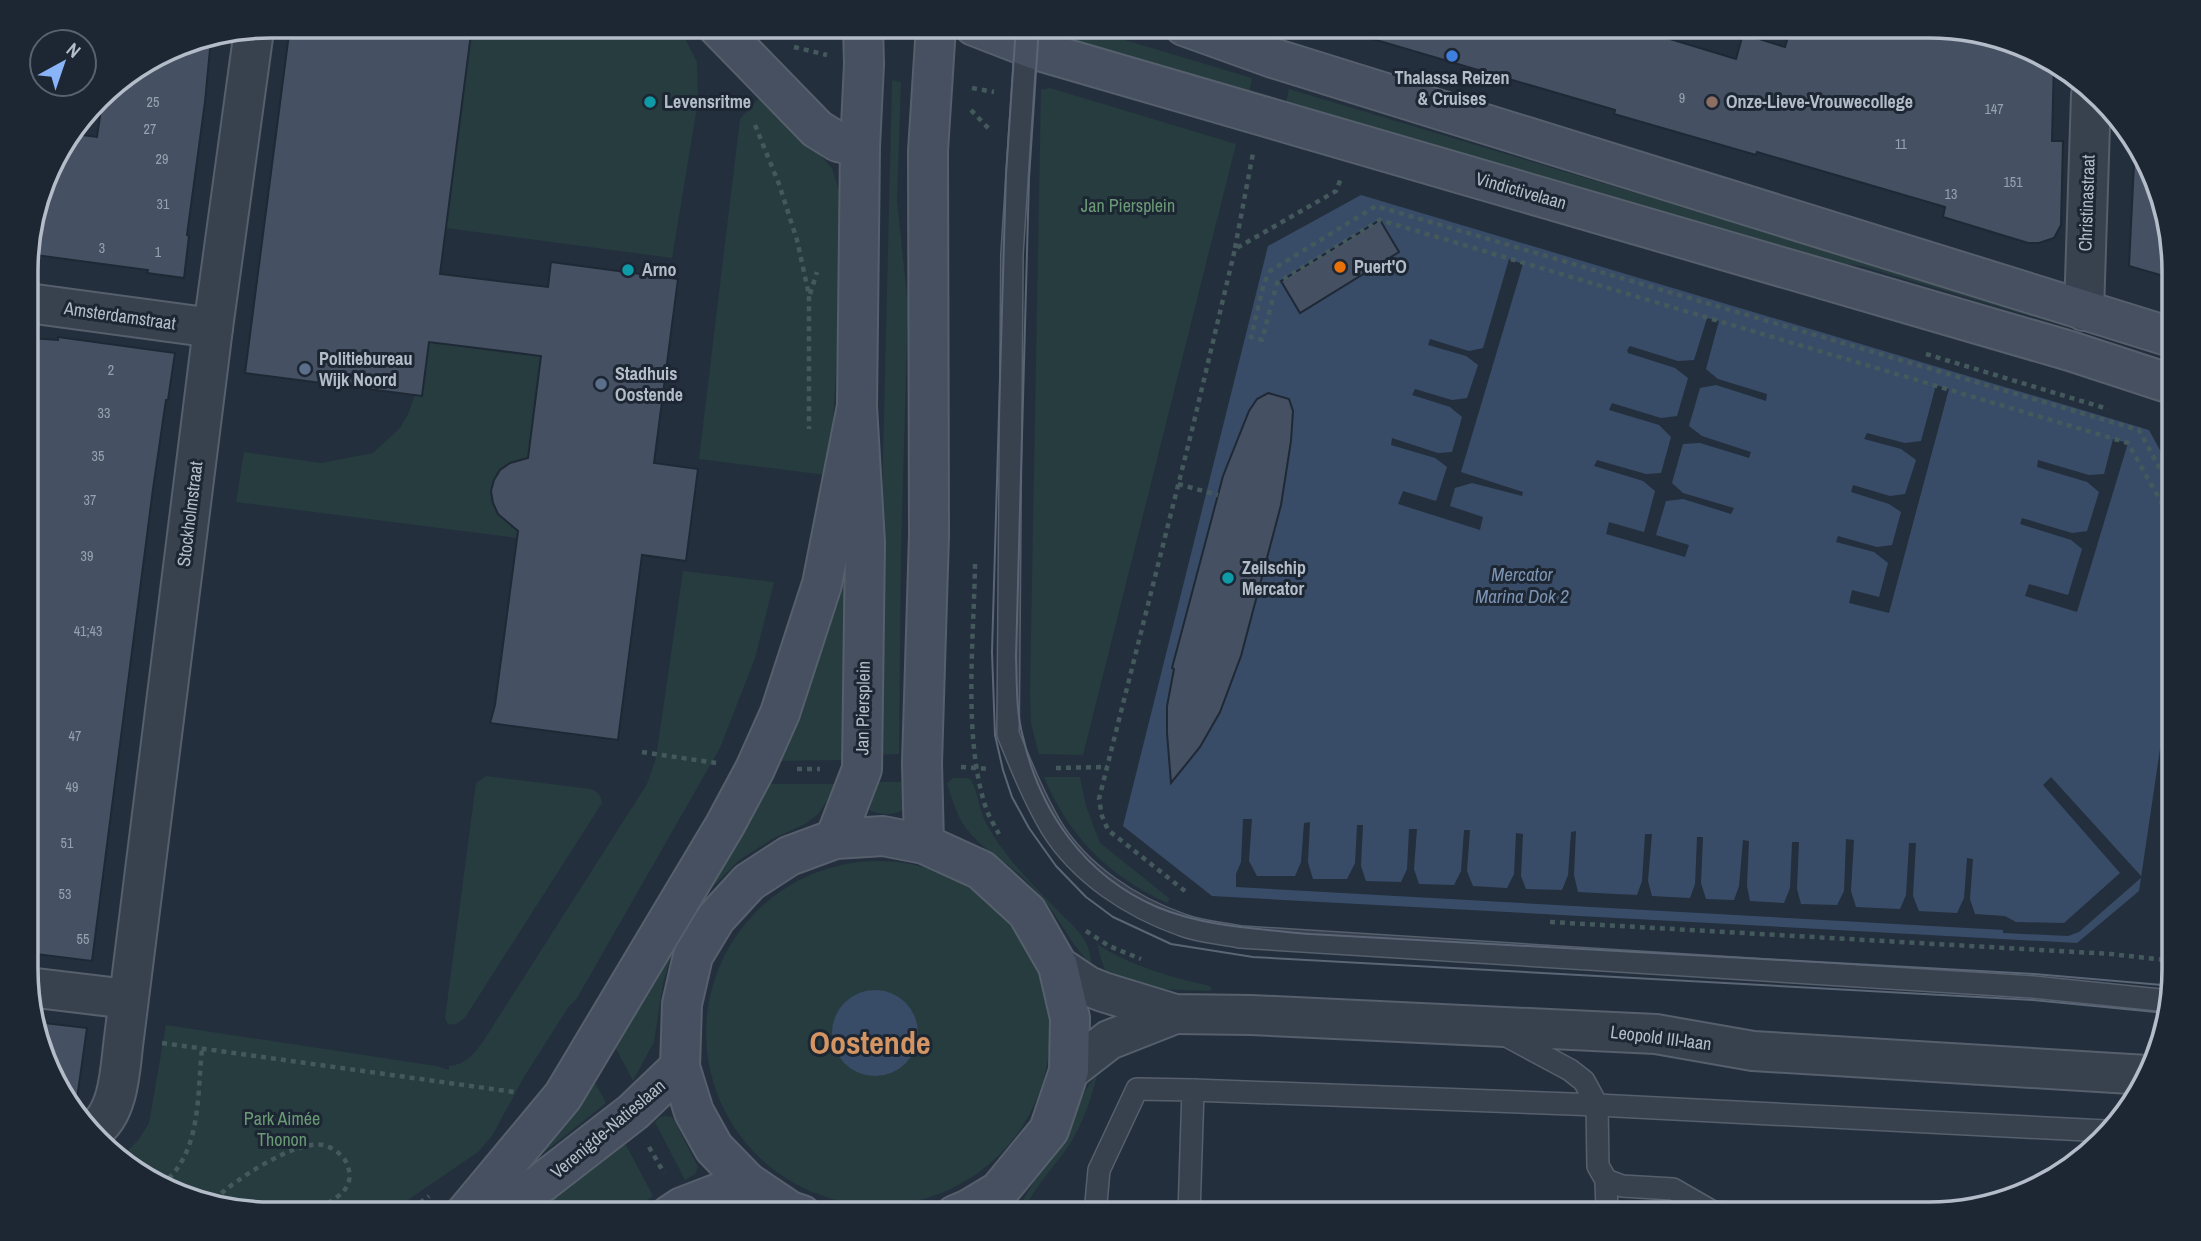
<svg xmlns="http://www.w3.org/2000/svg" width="2201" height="1241" font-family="'Archivo Narrow',sans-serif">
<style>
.green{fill:#263c3f}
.water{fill:#394c67}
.pier{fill:#242f3e}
.building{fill:#455162;stroke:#1f2835;stroke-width:2}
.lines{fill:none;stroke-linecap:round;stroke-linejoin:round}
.lane-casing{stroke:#565f6c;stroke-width:24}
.street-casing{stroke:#565f6c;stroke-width:42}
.secondary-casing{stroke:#565f6c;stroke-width:42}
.path{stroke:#44595c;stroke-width:4.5;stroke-dasharray:5 5;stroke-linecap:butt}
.lane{stroke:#38414e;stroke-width:21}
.street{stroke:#38414e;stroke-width:38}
.secondary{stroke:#465061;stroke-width:38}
.tram{stroke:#5a6575;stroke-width:2}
.shop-dot{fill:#3f7fe0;stroke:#1d2633;stroke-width:2.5}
.culture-dot{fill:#0f9aa8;stroke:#1d2633;stroke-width:2.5}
.education-dot{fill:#8d6e63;stroke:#1d2633;stroke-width:2.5}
.food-dot{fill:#e8710a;stroke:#1d2633;stroke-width:2.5}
.service-dot{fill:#5c6f8a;stroke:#1d2633;stroke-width:2.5}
.labels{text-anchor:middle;stroke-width:6;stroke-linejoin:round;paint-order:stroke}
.number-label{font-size:14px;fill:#98a1af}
.poi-label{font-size:18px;font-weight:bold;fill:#b4bcc9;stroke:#1d2633;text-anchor:start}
.street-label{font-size:18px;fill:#b4bcc9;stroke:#1d2633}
.park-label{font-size:18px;fill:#6b9a76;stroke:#1d2633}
.water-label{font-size:19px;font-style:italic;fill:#7c92b1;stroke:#1d2633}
.town-label{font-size:32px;font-weight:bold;fill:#d59563;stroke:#1d2633}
.rim{fill:none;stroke:#b4bcc9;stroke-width:3.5}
</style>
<rect width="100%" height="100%" fill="#242f3e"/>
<g class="green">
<path d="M472,26H676L684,37L697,62L698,101L672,258L446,228Z"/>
<path d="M1078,26L1252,78L1249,95L1085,45L1069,34L1071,27Z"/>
<path d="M892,80L901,82L897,200L908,306L901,552L899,754L876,755Z"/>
<path d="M1050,88L1236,144L1083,755L1039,754L1031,724L1030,689L1041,90Z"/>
<path d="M1289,89L1873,264L2049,320L2047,321L1862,266L1790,258L1285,106Z"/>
<path d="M763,94L832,168L846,215L832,435L826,475L699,459L740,119Z"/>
<path d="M429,342L541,356L528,461C520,462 512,462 506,465C490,475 485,501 499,514C504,519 513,522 519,525L517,538L236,502L244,452L321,463L373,453L400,428L408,414L415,395L422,396Z"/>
<path d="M847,555L842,760L772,761Z"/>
<path d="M683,571L774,582L755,658L720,748L576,1000L569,1006L524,1077L492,1136L478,1152L386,1215H271L149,1182L122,1157L139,1139L149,1123L166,1025L436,1066L449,1070V1066C467,1064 474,1054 484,1040L647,784L656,758Z"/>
<path d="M486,776L591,789C598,792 601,795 602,803L466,1016C460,1022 457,1026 448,1024L445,1018L476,783Z"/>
<path d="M1044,777H1080L1086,806L1100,843L1170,899L1167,903C1109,876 1069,837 1044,777Z"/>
<path d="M953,778H967L971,780C978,793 979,808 985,821C1004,858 1037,889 1065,918C1079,931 1091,943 1091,964C1070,944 1061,920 1042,898C1034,888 1025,879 1015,871C998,857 979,846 966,828C957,816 951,797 947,783Z"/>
<path d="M873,782H903L906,808C896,816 877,816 867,808Z"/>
<path d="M761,784H838L818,814L805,824L772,839L738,861L703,897L675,944L663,983L654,1042L633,1081L612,1041Z"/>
<circle cx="878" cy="1033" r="172"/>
<path d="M1097,944C1130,966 1171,977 1210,986L1212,990L1208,991C1184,990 1126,990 1109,975C1102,968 1100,953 1097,944Z"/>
<path d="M1097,1076C1091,1099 1083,1122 1071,1142C1055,1167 1033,1187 1022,1215H1017C1026,1187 1046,1169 1061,1144C1074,1122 1078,1094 1097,1076Z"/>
<path d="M592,1077L606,1103L542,1154L539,1152Z"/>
<path d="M666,1116L672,1117L675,1122L698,1167L695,1174L685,1180L655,1122L660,1117Z"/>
<path d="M625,1143L653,1196L624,1215H530Z"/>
</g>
<g class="water">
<path d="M1361,195L2149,430L2174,476V628L2169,672L2174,673V750L2160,749L2139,891L2077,943L1212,896L1123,826L1268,246Z"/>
<circle cx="875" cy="1033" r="43"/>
</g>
<g class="pier">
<path d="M1509,259L1523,264L1461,472L1523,492L1522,496L1472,483L1455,488L1450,506L1483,517L1480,530L1398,504L1403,491L1436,501L1447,467L1435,458L1391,445L1392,438L1438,453L1452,452L1462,417L1450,407L1412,395L1415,389L1452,400L1467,398L1478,365L1466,356L1428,345L1430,339L1469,351L1483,348Z"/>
<path d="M1707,318L1719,321L1706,369L1718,379L1767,394L1766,401L1716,385L1700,388L1689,426L1702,436L1751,452L1749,458L1700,443L1683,444L1672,483L1683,493L1734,508L1731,514L1683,499L1666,501L1656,535L1689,545L1685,557L1606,534L1609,522L1644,532L1655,491L1643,481L1594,466L1597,460L1646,474L1661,473L1671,437L1659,425L1609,410L1612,403L1661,418L1677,416L1688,378L1675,368L1628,353L1627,350L1630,346L1678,361L1694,360Z"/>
<path d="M1936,385L1949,389L1889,613L1849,603L1852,590L1879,597L1888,563L1874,552L1836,542L1838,536L1877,547L1892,545L1901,512L1889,504L1851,492L1853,485L1890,496L1905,494L1916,460L1901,449L1864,439L1867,433L1905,443L1921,441Z"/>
<path d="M2113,439L2128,443L2077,612L2025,596L2029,584L2068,595L2082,549L2071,540L2020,524L2022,518L2072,533L2087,531L2099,492L2087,482L2037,467L2038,460L2089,475L2104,474Z"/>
<path d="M2051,777L2142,877L2079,932L2068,936L2003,933V930L1236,887V874L1241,862L1243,819H1252L1249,861L1257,876H1295L1301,862L1304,823L1310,822L1308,862L1313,879H1347L1355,863L1357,825H1363L1361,866L1366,881L1401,882L1407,869L1409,829H1417L1414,869L1419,884L1454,885L1461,871L1464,830H1470L1467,871L1473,886L1507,888L1514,874L1516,833L1523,834L1521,876L1526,889L1562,890L1568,875L1571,832L1576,831L1574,875L1578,892L1637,895L1642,881L1645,834H1652L1648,881L1652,896L1690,898L1695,884L1697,837H1703L1701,883L1706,899L1734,900L1739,886L1743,840L1749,841L1747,886L1750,901L1784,903L1790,888L1792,842H1799L1797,889L1801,904L1837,905L1844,891L1846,839L1854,840L1851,891L1856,907L1900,909L1906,895L1909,843H1916L1913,896L1919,911L1957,913L1964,898L1967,858L1973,859L1970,899L1975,914L2005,916L2016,922L2064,923L2120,873L2043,785Z"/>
</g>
<g class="building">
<path d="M290,26H472L440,274L548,287L551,262L678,279L654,463L698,469L686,561L642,555L618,740L490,723L495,705L518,531L498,514L493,503L491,491L494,480L500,470L510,463L528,458L541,356L429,342L422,396L245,373Z"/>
<path d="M1360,26H1648L1647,32L1736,59L1743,34L1785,47L1790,30L1815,37L1818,26H1930L2052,59L2054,61L2052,141H2063L2061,225L2054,238L2039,243H2028L1943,217L1945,207L1757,152L1756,155L1614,114L1615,110L1359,35Z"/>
<path d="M211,38L205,102L187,235L189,236L184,278L147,273L148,270L28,254V240L52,163L74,134L97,137L103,96L109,87L178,45Z"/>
<path d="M2135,143H2136L2174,255V279L2129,266Z"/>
<path d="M1380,220L1399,252L1300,313L1281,281Z"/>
<path d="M58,337L175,353L168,400H166L153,489L92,961L28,953V547L33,511L28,510V338L58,340Z"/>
<path d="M1268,393L1289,399L1293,411L1291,441L1281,505L1241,656L1220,712L1200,747L1171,783L1167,733V706L1174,669L1172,668L1223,476L1249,411L1257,399Z"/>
<path d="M36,1022L87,1028L75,1113L68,1106Z"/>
</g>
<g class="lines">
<defs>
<g id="lane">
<path d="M1026,39L1012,254L1008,734C1021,766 1034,798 1051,827C1080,874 1131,907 1182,925C1200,932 1221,933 1240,937L2033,987L2170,1001"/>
<path d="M1503,1034L1570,1070L1584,1081L1597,1105L1598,1166L1606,1180L1607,1213"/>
<path d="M1193,1090L1597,1105L2105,1131"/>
<path d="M1606,1180L1622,1186L1673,1189L1713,1212L1750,1214"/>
<path d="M1095,1214L1099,1170L1137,1089L1193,1090L1189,1214"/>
</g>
<g id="street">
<path d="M28,303L213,328"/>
<path d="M2084,311L2091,95"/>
<path d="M1058,966L1088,986L1103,992L1175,1014L1251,1015L1656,1034L1753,1051L2147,1075"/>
<path d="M28,987L128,999"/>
<path d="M1069,1071L1109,1040L1175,1014"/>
<path d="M94,1130C120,1112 120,1067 124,1038L213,328L254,30"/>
</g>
<g id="secondary">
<path d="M717,26L817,129L838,142L860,147"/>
<path d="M974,26L1036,50L2070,351L2174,385"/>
<path d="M1184,26L1273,58L2174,338"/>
<path d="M835,839L862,769L865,543L857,406L860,147L864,64L863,26"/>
<path d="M924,844L922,763L929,535L928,151L936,26"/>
<path d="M464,1215L563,1096L725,825L755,769L780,713L822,584L857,406"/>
<path d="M500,1215L633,1112L680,1067"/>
<path d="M670,1215L682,1207L747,1182"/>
<path d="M802,1215L790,1211L747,1182L714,1148L694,1112L680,1067L682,1004L693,956L716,918L749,882L789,856L835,839L883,836L924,844L981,870L1027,912L1058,966L1070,1018L1069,1071L1049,1130L999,1191L969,1209L955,1215"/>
</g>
</defs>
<use href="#lane" class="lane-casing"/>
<use href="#street" class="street-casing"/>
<use href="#secondary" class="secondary-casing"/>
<g class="path">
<path d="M794,47L827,55"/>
<path d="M972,88L994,92"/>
<path d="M971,110L989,129"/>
<path d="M755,125L779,184L797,240L809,295V429"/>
<path d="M1235,248L1253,153"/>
<path d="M810,294L817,272"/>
<path d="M1926,354L2108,409"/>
<path d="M1178,484L1218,495"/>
<path d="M2174,495L2139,430L1376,206L1270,271L1264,283L1251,337L1262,340L1277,283L1380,220L2128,443L2171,520L2174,518"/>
<path d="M975,564C974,637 963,736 985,805C988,815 994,825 999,834"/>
<path d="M642,752L716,763"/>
<path d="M961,767L991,769"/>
<path d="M1056,768L1107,767"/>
<path d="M797,769H820"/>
<path d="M1185,891L1108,830L1102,816L1099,799L1192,430L1235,249L1336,191L1341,178"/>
<path d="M1550,922L2111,954L2174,961"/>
<path d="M1086,931L1109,946L1141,959"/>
<path d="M162,1043L514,1092"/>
<path d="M649,1147L664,1173"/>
<path d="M161,1185C202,1154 197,1095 202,1049"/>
<path d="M214,1200C234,1180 295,1140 323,1145C332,1147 340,1153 345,1160C364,1195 319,1207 296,1215"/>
<path d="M404,1215L429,1196"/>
</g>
<use href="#lane" class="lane"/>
<use href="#street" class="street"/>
<use href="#secondary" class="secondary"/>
<g class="tram">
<path d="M1016,26L1006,174L992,652L995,735L1003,770L1012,797L1029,828L1056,866L1086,897L1113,917L1171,944L1253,957L2033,1000L2166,1013"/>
<path d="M1039,26L1029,178L1016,657C1017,684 1016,712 1023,737C1040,812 1085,876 1157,907C1205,927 1259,929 1310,934L2034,974L2174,986"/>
</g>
</g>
<circle class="shop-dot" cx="1452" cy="56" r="7"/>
<g class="culture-dot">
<circle cx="650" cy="102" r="7"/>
<circle cx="628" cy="270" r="7"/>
<circle cx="1228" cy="578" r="7"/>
</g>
<circle class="education-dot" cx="1712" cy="102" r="7"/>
<circle class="food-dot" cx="1340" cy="267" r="7"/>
<g class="service-dot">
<circle cx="305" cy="369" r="7"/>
<circle cx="601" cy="384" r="7"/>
</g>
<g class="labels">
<g class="number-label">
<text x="1682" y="103">9</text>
<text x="153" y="107">25</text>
<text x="1994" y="114">147</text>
<text x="150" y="134">27</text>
<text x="1901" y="149">11</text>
<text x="162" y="164">29</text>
<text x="2013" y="187">151</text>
<text x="1951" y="199">13</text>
<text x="163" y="209">31</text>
<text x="102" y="253">3</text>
<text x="158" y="257">1</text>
<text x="111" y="375">2</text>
<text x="104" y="418">33</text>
<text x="98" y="461">35</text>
<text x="90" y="505">37</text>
<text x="87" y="561">39</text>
<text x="88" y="636">41;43</text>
<text x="75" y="741">47</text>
<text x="72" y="792">49</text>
<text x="67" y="848">51</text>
<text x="65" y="899">53</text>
<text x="83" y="944">55</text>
</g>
<g class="poi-label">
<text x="1452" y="84" text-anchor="middle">Thalassa Reizen<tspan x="1452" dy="21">&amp; Cruises</tspan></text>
<text x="664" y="108">Levensritme</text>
<text x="1726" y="108">Onze-Lieve-Vrouwecollege</text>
<text x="1354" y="273">Puert'O</text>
<text x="642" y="276">Arno</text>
<text x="319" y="365">Politiebureau<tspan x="319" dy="21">Wijk Noord</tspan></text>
<text x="615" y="380">Stadhuis<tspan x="615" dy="21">Oostende</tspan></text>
<text x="1242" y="574">Zeilschip<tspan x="1242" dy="21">Mercator</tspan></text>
</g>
<g class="street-label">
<text transform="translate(1521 191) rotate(16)" y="6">Vindictivelaan</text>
<text transform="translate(2087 203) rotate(-88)" y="6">Christinastraat</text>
<text transform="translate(120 316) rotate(8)" y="6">Amsterdamstraat</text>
<text transform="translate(190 514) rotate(-83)" y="6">Stockholmstraat</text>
<text transform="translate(863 708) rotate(-89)" y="6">Jan Piersplein</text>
<text transform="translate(1661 1038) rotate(7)" y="6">Leopold III-laan</text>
<text transform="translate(608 1129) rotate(-40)" y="6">Verenigde-Natieslaan</text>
</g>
<g class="park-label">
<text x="1128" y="212">Jan Piersplein</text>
<text x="282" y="1125">Park Aimée<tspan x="282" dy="21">Thonon</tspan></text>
</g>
<g class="water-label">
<text x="1522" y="581">Mercator<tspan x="1522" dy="22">Marina Dok 2</tspan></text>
</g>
<g class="town-label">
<text x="870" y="1054">Oostende</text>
</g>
</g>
<path d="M0 0H2201V1241H0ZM271 38H1929A233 233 0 0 1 2162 271V969A233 233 0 0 1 1929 1202H271A233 233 0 0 1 38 969V271A233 233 0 0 1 271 38Z" fill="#1d2633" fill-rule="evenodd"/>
<path class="rim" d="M271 38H1929A233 233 0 0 1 2162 271V969A233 233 0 0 1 1929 1202H271A233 233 0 0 1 38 969V271A233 233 0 0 1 271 38Z"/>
<g transform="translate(63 63) rotate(40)"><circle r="33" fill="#1d2633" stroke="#59626f" stroke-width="2"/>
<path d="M0-5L12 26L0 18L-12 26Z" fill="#8ab4f8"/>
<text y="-10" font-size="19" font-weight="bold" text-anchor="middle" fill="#b4bcc9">N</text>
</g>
</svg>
